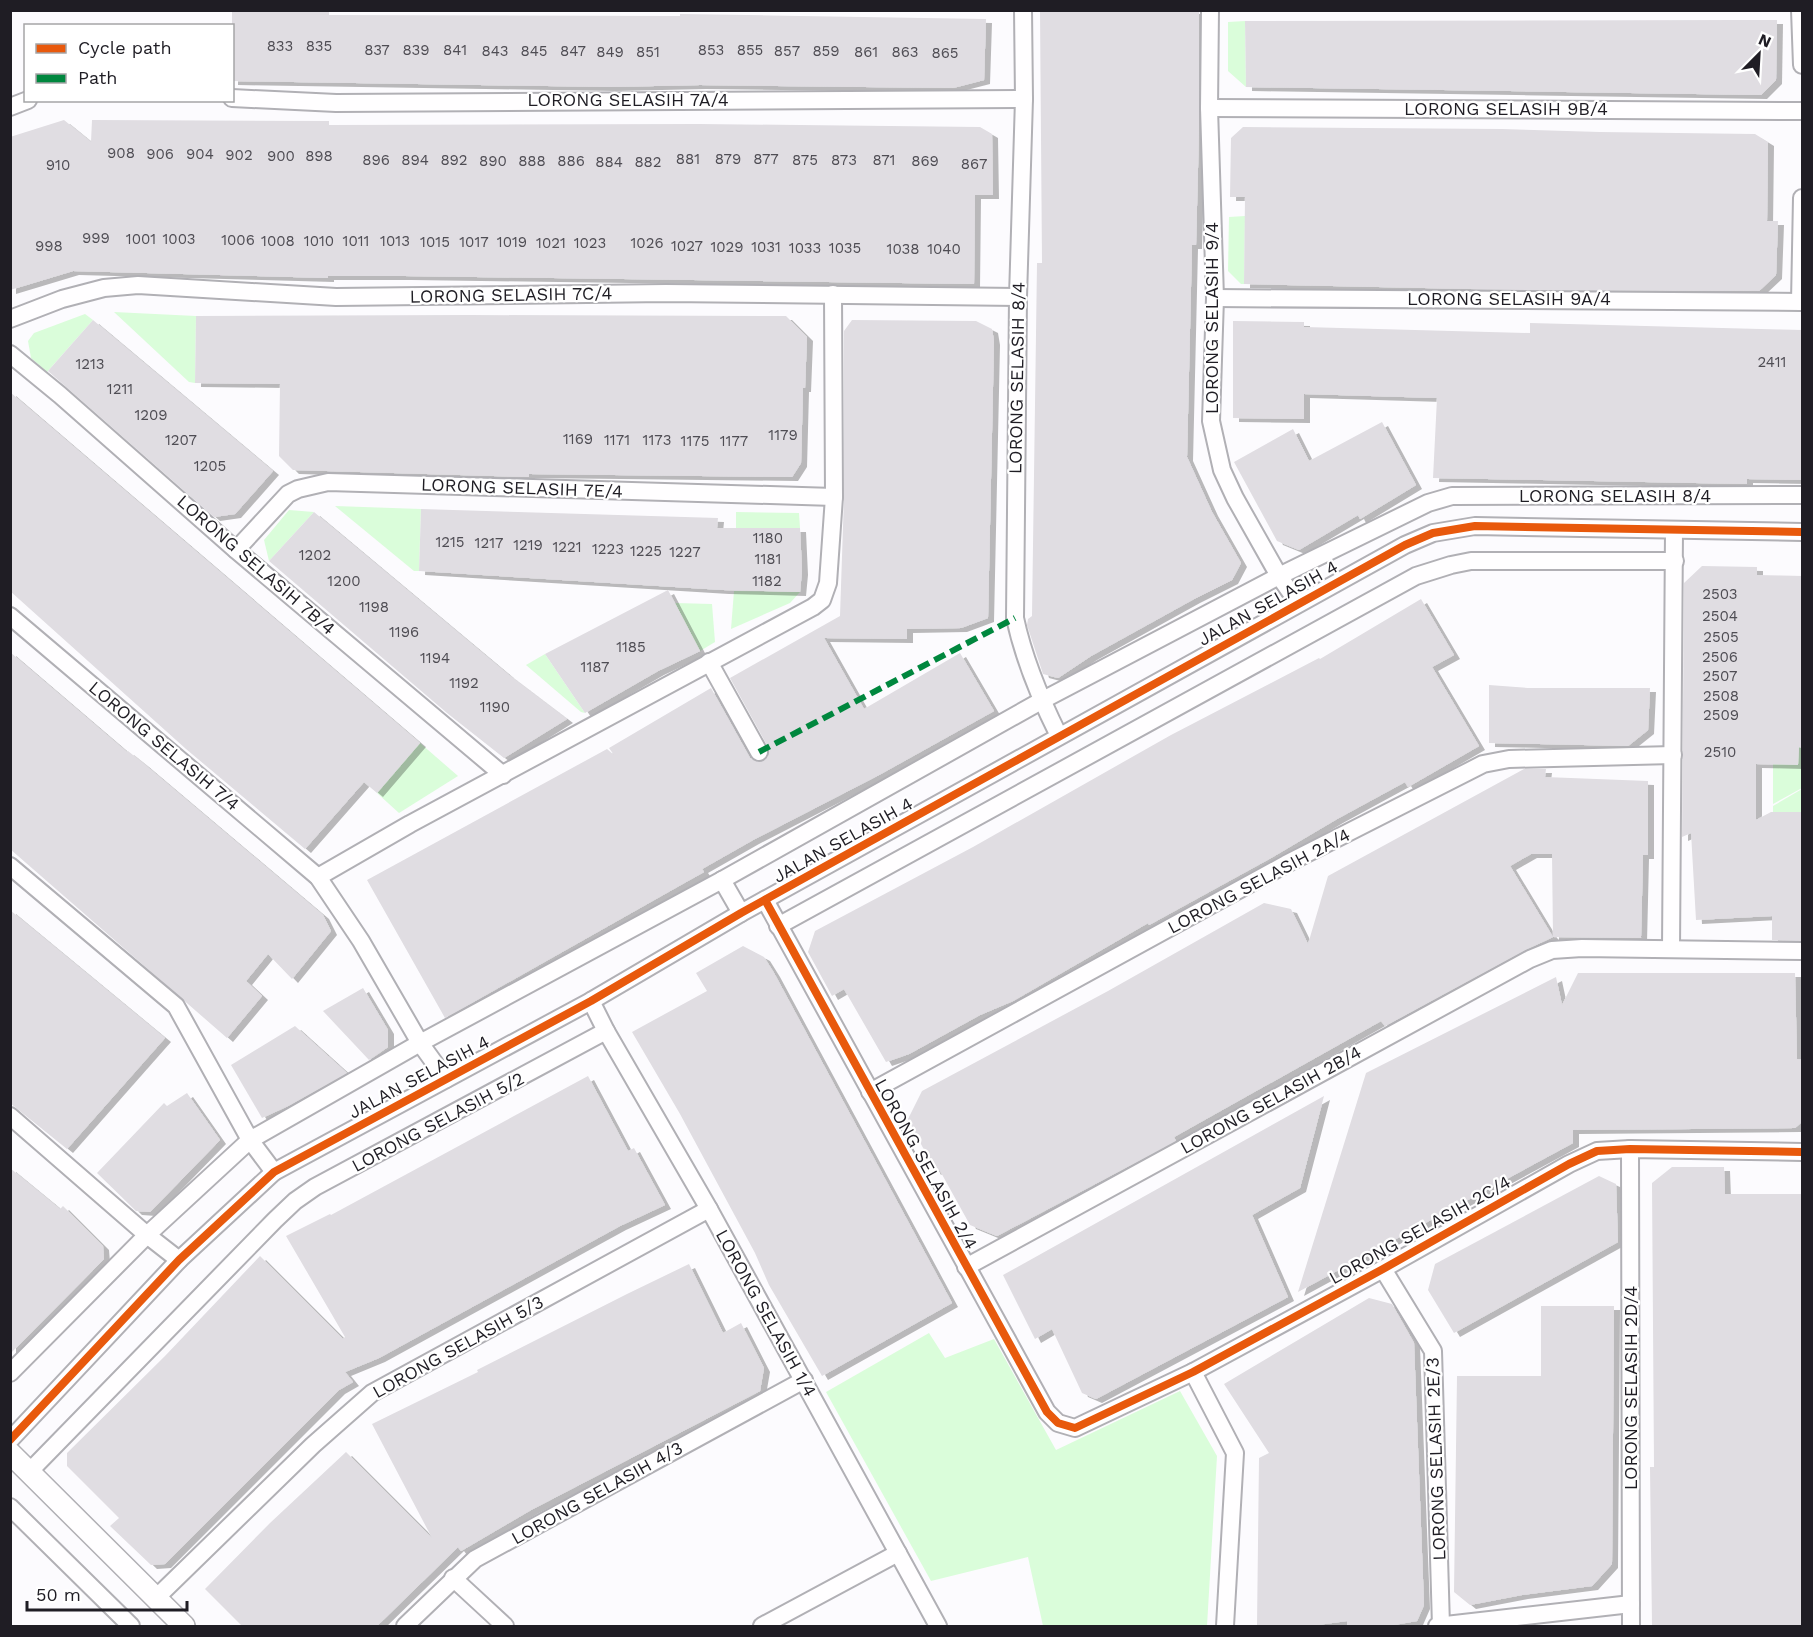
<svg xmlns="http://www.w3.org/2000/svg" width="1813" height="1637" font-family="'Work Sans',sans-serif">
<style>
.green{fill:#dafdda}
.building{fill:#e0dde2;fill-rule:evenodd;filter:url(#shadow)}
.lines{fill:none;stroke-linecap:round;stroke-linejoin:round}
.minor-casing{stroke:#b1b0b5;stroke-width:20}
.tertiary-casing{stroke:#b1b0b5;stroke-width:24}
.minor{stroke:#fffeff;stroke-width:16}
.tertiary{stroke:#fffeff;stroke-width:21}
.quiet{stroke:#00873e;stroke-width:6;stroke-dasharray:12 6;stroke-linecap:butt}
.cycleway-casing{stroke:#fff;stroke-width:11}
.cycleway{stroke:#e8590c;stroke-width:8}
.labels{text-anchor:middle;stroke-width:4.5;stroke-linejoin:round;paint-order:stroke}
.number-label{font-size:15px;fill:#4f4d54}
.street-label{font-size:18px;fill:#1f1d24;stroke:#fff}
</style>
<defs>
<filter id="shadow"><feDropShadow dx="6" dy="4" stdDeviation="0" flood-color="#0004"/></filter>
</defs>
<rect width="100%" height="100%" fill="#fcfbfe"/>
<g class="green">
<path d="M1245,21L1246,87L1228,71V22Z"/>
<path d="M1245,216L1244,284H1241L1228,271L1229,217Z"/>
<path d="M114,312L196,316L195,383L189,382Z"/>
<path d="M85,314L93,320L47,372L31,358L28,341L34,333Z"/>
<path d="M335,506L421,509L419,571H414Z"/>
<path d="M289,510L314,512L269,561L264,540Z"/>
<path d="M736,512L799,513L800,528H736Z"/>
<path d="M734,591L800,592L790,603L731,629Z"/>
<path d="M675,603L712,604L715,642L700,651Z"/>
<path d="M545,654L585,713L581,712L526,665Z"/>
<path d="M420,743L458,776L399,813L377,793Z"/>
<path d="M1799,747L1802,748V788L1773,804V764H1798Z"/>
<path d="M1802,789V812H1773V806Z"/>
<path d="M929,1333L945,1358L994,1339L1056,1450L1180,1391L1217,1456L1207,1626H1043L1028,1557L931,1581L826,1392Z"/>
</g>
<g class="building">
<path d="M1040,10H1199V130L1196,245H1192L1187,457L1212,512L1241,563L1232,580L1194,599L1091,656L1058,678L1043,674L1027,625L1028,619L1032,616L1037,263H1042Z"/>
<path d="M232,11H329V15L680,16V14L986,19L984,80L953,88L700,85L610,87L232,81Z"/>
<path d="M1738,20H1777L1776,80L1761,95L1246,87L1245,21Z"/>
<path d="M64,120L91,142L92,120L329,121V125L699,124L980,127L992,134L993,195H975L974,284L405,276H328V278L73,271L10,290V137Z"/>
<path d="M1243,127L1502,129L1600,132L1755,134L1768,142L1767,221H1778L1776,275L1759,291L1517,290L1244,284L1245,197H1230L1231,138Z"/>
<path d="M470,315L786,316L807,337L805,388H803L801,463L792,477L529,474V477L293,470L279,456L280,384L195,383L196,316Z"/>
<path d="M93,320L273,471L235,514L214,517L48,371Z"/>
<path d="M852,320L976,321L992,329L994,341L988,618L961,628L907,629V639L824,638L864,709L960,653L994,711L879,775L753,840L702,869L704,872L686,882L445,1018L367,880L607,749L614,755L609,748L711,688L750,758L759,762L768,757V747L730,678L840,616L844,497V331Z"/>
<path d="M1233,321L1304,322V327L1530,333V323L1803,330V480L1747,479V484L1433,478L1437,398L1304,394V419L1233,418Z"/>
<path d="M10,392L420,743L377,793L364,782L305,849L186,749L10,591Z"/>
<path d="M1382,422L1416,485L1360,519L1358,515L1299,550L1277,541L1234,462L1293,429L1309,461Z"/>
<path d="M421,509L718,518L717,528H800L802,571L800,592L723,590L419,571Z"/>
<path d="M314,512L509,675L567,719L504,758L447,713L269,561Z"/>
<path d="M1702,566L1757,567V575L1803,576V748L1799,747L1798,765L1756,764V820L1771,812H1803V941L1772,940V916L1696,920L1691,833L1682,837L1684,583Z"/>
<path d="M668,590L700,651L658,671L585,713L545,654Z"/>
<path d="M1421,599L1454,655L1432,667L1479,746L1408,787L1405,782L1337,819L1271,858L1149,925L1148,923L1013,1001L980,1015L909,1054L886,1062L844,989L832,996L808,952L815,931L973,847L1171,735L1319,658L1320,659Z"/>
<path d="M10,652L127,752L128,751L143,763L323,915L331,931L292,979L268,954L246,981L262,996L227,1038L10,849Z"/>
<path d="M1489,685L1528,688H1650L1648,730L1628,746L1489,743Z"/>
<path d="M1524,769H1546L1545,777L1648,781V855H1643L1641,938L1553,937L1525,950L1385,1026L1381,1021L1174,1137L1176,1141L997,1236L970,1225L939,1169L935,1171L908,1119L922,1091L1108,991L1264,903L1291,909L1308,944L1328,876ZM1531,854H1552L1553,937L1510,866Z"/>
<path d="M10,910L165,1038L67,1149L10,1103Z"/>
<path d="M743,946L764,957L774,973L952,1303L822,1376L769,1285L755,1253L680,1114L632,1032L707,991L696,973Z"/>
<path d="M1578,973H1795L1797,1059L1803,1060V1121L1795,1128L1573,1130V1143L1298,1292L1366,1073L1556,977L1562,1005Z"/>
<path d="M363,988L388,1030V1047L369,1060L323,1011Z"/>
<path d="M295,1026L347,1073L288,1106L262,1118L231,1065Z"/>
<path d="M588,1076L628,1151L634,1148L665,1205L620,1226L379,1358L345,1372L353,1382L339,1390L165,1564L151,1565L110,1526L119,1518L67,1466V1453L165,1356L260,1256L343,1339L345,1337L286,1236L330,1214L331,1215Z"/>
<path d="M187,1093L220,1140L150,1212L136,1211L97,1173L164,1103L167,1106Z"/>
<path d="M1324,1096L1300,1188L1252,1215L1288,1297L1096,1399L1082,1393L1052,1329L1035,1339L1003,1275Z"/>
<path d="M1672,1167H1724L1725,1194H1803L1802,1626H1652L1650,1467H1654L1652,1183Z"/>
<path d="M10,1168L60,1209L63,1206L103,1246L104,1259L10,1354Z"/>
<path d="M1599,1176L1616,1184L1618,1242L1454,1333L1428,1290L1435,1264Z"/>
<path d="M689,1264L723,1333L741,1323L764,1368L760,1391L531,1510L461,1551L458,1547L377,1626H242L205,1589L270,1523L346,1452L432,1538L372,1424L478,1372L477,1370L627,1294Z"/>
<path d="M1369,1298L1392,1304L1414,1343L1424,1605L1417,1621L1388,1626H1347V1621L1310,1626H1257L1259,1458L1269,1453L1224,1384Z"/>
<path d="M1541,1306H1614L1612,1564L1592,1586L1522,1595L1470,1605L1454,1592L1457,1376H1541Z"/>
</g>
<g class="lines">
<defs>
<g id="minor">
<path d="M1023,10L1024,99L1018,297L1015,618C1024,660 1040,698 1059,736"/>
<path d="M1210,10L1209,108L1215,298L1211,421L1222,470L1235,498L1279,576L1298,603"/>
<path d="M1800,10L1802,65"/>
<path d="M232,98L336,103L1024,99"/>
<path d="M10,107L28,100"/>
<path d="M1209,108L1802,111"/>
<path d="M1215,298L1802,302"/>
<path d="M1800,302L1802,198"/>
<path d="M10,319L62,299L104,288L138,285L336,297L666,293L1018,297"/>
<path d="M10,354L60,395L236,550L503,775"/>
<path d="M236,550L288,494L298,489L328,482L834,497"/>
<path d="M10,616L318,877L361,941L420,1043L446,1079"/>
<path d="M709,662L759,752"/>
<path d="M10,866L176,1006L250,1140L274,1172"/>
<path d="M318,877L410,824L813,607L822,600L828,583L834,497L833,294"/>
<path d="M722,880L741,913"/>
<path d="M765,900L1047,1412L1058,1423L1075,1428L1193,1372L1383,1269L1569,1164L1597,1151L1630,1149L1802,1152"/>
<path d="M778,926L1416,576L1451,565L1471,561H1675"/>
<path d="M1671,949L1674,531"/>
<path d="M591,1001L606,1031L709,1209L938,1626"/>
<path d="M870,1092L1286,864L1483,764L1509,759L1673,755"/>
<path d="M10,1116L147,1235L179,1260"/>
<path d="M1630,1149L1631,1626"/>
<path d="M966,1267L1530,959L1552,950L1582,948L1802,951"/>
<path d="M1383,1269L1433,1351L1441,1626"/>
<path d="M1193,1372L1235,1453L1225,1626"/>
<path d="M10,1373L147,1235L250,1140L420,1043L722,880L1041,701L1279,576L1428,503L1452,496L1802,495"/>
<path d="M10,1440L179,1260L274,1172L591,1001L741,913L1405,545L1433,533L1475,526L1802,532"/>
<path d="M29,1472L275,1220L295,1201L315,1187L606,1031"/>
<path d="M10,1507L131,1626"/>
<path d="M453,1578L505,1626"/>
<path d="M156,1598L313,1445L372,1393L709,1209"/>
<path d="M405,1626L475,1559L804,1380"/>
<path d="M762,1626L898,1553"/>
<path d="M1437,1626L1631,1604"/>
</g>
<path id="tertiary" d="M10,1453L184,1626"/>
</defs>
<use href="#minor" class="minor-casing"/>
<use href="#tertiary" class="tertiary-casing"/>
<use href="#minor" class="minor"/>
<use href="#tertiary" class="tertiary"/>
<path class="quiet" d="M759,752L1015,618"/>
<defs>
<g id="cycleway">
<path d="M765,900L1047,1412L1058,1423L1075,1428L1193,1372L1383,1269L1569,1164L1597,1151L1630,1149L1802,1152"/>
<path d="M10,1440L179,1260L274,1172L591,1001L741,913L1405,545L1433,533L1475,526L1802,532"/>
</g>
</defs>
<use href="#cycleway" class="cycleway-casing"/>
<use href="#cycleway" class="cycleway"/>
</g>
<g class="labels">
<g class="number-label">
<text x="280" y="51">833</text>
<text x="319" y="51">835</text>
<text x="377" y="55">837</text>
<text x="416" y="55">839</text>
<text x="455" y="55">841</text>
<text x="711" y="55">853</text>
<text x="750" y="55">855</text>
<text x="495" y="56">843</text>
<text x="534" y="56">845</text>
<text x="573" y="56">847</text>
<text x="787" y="56">857</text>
<text x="826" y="56">859</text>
<text x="610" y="57">849</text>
<text x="648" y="57">851</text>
<text x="866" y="57">861</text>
<text x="905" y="57">863</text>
<text x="945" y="58">865</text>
<text x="121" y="158">908</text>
<text x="160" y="159">906</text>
<text x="200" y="159">904</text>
<text x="239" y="160">902</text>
<text x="281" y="161">900</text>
<text x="319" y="161">898</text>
<text x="688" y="164">881</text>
<text x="728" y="164">879</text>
<text x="766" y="164">877</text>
<text x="376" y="165">896</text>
<text x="415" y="165">894</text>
<text x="454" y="165">892</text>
<text x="805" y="165">875</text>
<text x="844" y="165">873</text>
<text x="884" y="165">871</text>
<text x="493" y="166">890</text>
<text x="532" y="166">888</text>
<text x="571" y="166">886</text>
<text x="925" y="166">869</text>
<text x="609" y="167">884</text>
<text x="648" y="167">882</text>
<text x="974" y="169">867</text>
<text x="58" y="170">910</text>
<text x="96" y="243">999</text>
<text x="141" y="244">1001</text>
<text x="179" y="244">1003</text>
<text x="238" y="245">1006</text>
<text x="278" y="246">1008</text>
<text x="319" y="246">1010</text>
<text x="356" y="246">1011</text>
<text x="395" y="246">1013</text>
<text x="435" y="247">1015</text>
<text x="474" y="247">1017</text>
<text x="512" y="247">1019</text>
<text x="551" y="248">1021</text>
<text x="590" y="248">1023</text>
<text x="647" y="248">1026</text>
<text x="49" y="251">998</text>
<text x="687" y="251">1027</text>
<text x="727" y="252">1029</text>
<text x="766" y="252">1031</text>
<text x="805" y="253">1033</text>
<text x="845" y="253">1035</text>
<text x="903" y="254">1038</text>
<text x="944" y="254">1040</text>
<text x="1772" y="367">2411</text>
<text x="90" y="369">1213</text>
<text x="120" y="394">1211</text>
<text x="151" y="420">1209</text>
<text x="783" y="440">1179</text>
<text x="578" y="444">1169</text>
<text x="181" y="445">1207</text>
<text x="617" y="445">1171</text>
<text x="657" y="445">1173</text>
<text x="695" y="446">1175</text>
<text x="734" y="446">1177</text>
<text x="210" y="471">1205</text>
<text x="768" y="543">1180</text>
<text x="450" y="547">1215</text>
<text x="489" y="548">1217</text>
<text x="528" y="550">1219</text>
<text x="567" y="552">1221</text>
<text x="608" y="554">1223</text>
<text x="646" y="556">1225</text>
<text x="685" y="557">1227</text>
<text x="315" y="560">1202</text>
<text x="768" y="564">1181</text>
<text x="344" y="586">1200</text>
<text x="767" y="586">1182</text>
<text x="1720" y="599">2503</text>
<text x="374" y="612">1198</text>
<text x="1720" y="621">2504</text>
<text x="404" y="637">1196</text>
<text x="1721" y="642">2505</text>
<text x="631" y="652">1185</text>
<text x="1720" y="662">2506</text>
<text x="435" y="663">1194</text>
<text x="595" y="672">1187</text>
<text x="1720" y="681">2507</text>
<text x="464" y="688">1192</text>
<text x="1721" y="701">2508</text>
<text x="495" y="712">1190</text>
<text x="1721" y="720">2509</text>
<text x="1720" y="757">2510</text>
</g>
<g class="street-label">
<text x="628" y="106">LORONG SELASIH 7A/4</text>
<text x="1506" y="115">LORONG SELASIH 9B/4</text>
<text transform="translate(511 295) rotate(-1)" y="6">LORONG SELASIH 7C/4</text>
<text x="1509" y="305">LORONG SELASIH 9A/4</text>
<text transform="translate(1212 318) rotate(-90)" y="6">LORONG SELASIH 9/4</text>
<text transform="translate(1017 378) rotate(-89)" y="6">LORONG SELASIH 8/4</text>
<text transform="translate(522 488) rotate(2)" y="6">LORONG SELASIH 7E/4</text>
<text x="1615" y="502">LORONG SELASIH 8/4</text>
<text transform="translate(256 565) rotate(41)" y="6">LORONG SELASIH 7B/4</text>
<text transform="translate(1268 603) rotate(-29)" y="6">JALAN SELASIH 4</text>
<text transform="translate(164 746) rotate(40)" y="6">LORONG SELASIH 7/4</text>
<text transform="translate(843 840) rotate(-29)" y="6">JALAN SELASIH 4</text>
<text transform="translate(1259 881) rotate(-28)" y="6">LORONG SELASIH 2A/4</text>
<text transform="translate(419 1077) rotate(-28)" y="6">JALAN SELASIH 4</text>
<text transform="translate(1271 1100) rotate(-29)" y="6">LORONG SELASIH 2B/4</text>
<text transform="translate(438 1122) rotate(-28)" y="6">LORONG SELASIH 5/2</text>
<text transform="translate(926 1164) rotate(61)" y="6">LORONG SELASIH 2/4</text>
<text transform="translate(1420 1230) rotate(-29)" y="6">LORONG SELASIH 2C/4</text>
<text transform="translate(766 1313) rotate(61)" y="6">LORONG SELASIH 1/4</text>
<text transform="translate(458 1347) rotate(-29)" y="6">LORONG SELASIH 5/3</text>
<text transform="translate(1631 1388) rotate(-90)" y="6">LORONG SELASIH 2D/4</text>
<text transform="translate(1436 1459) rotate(-92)" y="6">LORONG SELASIH 2E/3</text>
<text transform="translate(597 1493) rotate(-29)" y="6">LORONG SELASIH 4/3</text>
</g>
</g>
<rect width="1813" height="1637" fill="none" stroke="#1f1d24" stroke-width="24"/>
<rect x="24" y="24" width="210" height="78" fill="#ffffff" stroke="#a5a5a7" stroke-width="1.5"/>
<rect x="36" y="44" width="30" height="9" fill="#e8590c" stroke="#a5a5a7" stroke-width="1.5"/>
<text x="78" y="54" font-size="18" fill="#1f1d24">Cycle path</text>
<rect x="36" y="74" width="30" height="9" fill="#00873e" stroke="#a5a5a7" stroke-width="1.5"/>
<text x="78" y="84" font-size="18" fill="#1f1d24">Path</text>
<g transform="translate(1759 54) rotate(24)" stroke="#ffffff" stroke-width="4.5" paint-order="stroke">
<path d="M0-4.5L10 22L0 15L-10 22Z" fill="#1f1d24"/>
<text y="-9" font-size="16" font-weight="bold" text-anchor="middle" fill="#1f1d24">N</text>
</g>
<path d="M27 1601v9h160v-9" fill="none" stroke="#1f1d24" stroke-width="3"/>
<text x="36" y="1601" font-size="18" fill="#1f1d24" stroke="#ffffff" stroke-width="4.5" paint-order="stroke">50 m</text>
</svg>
